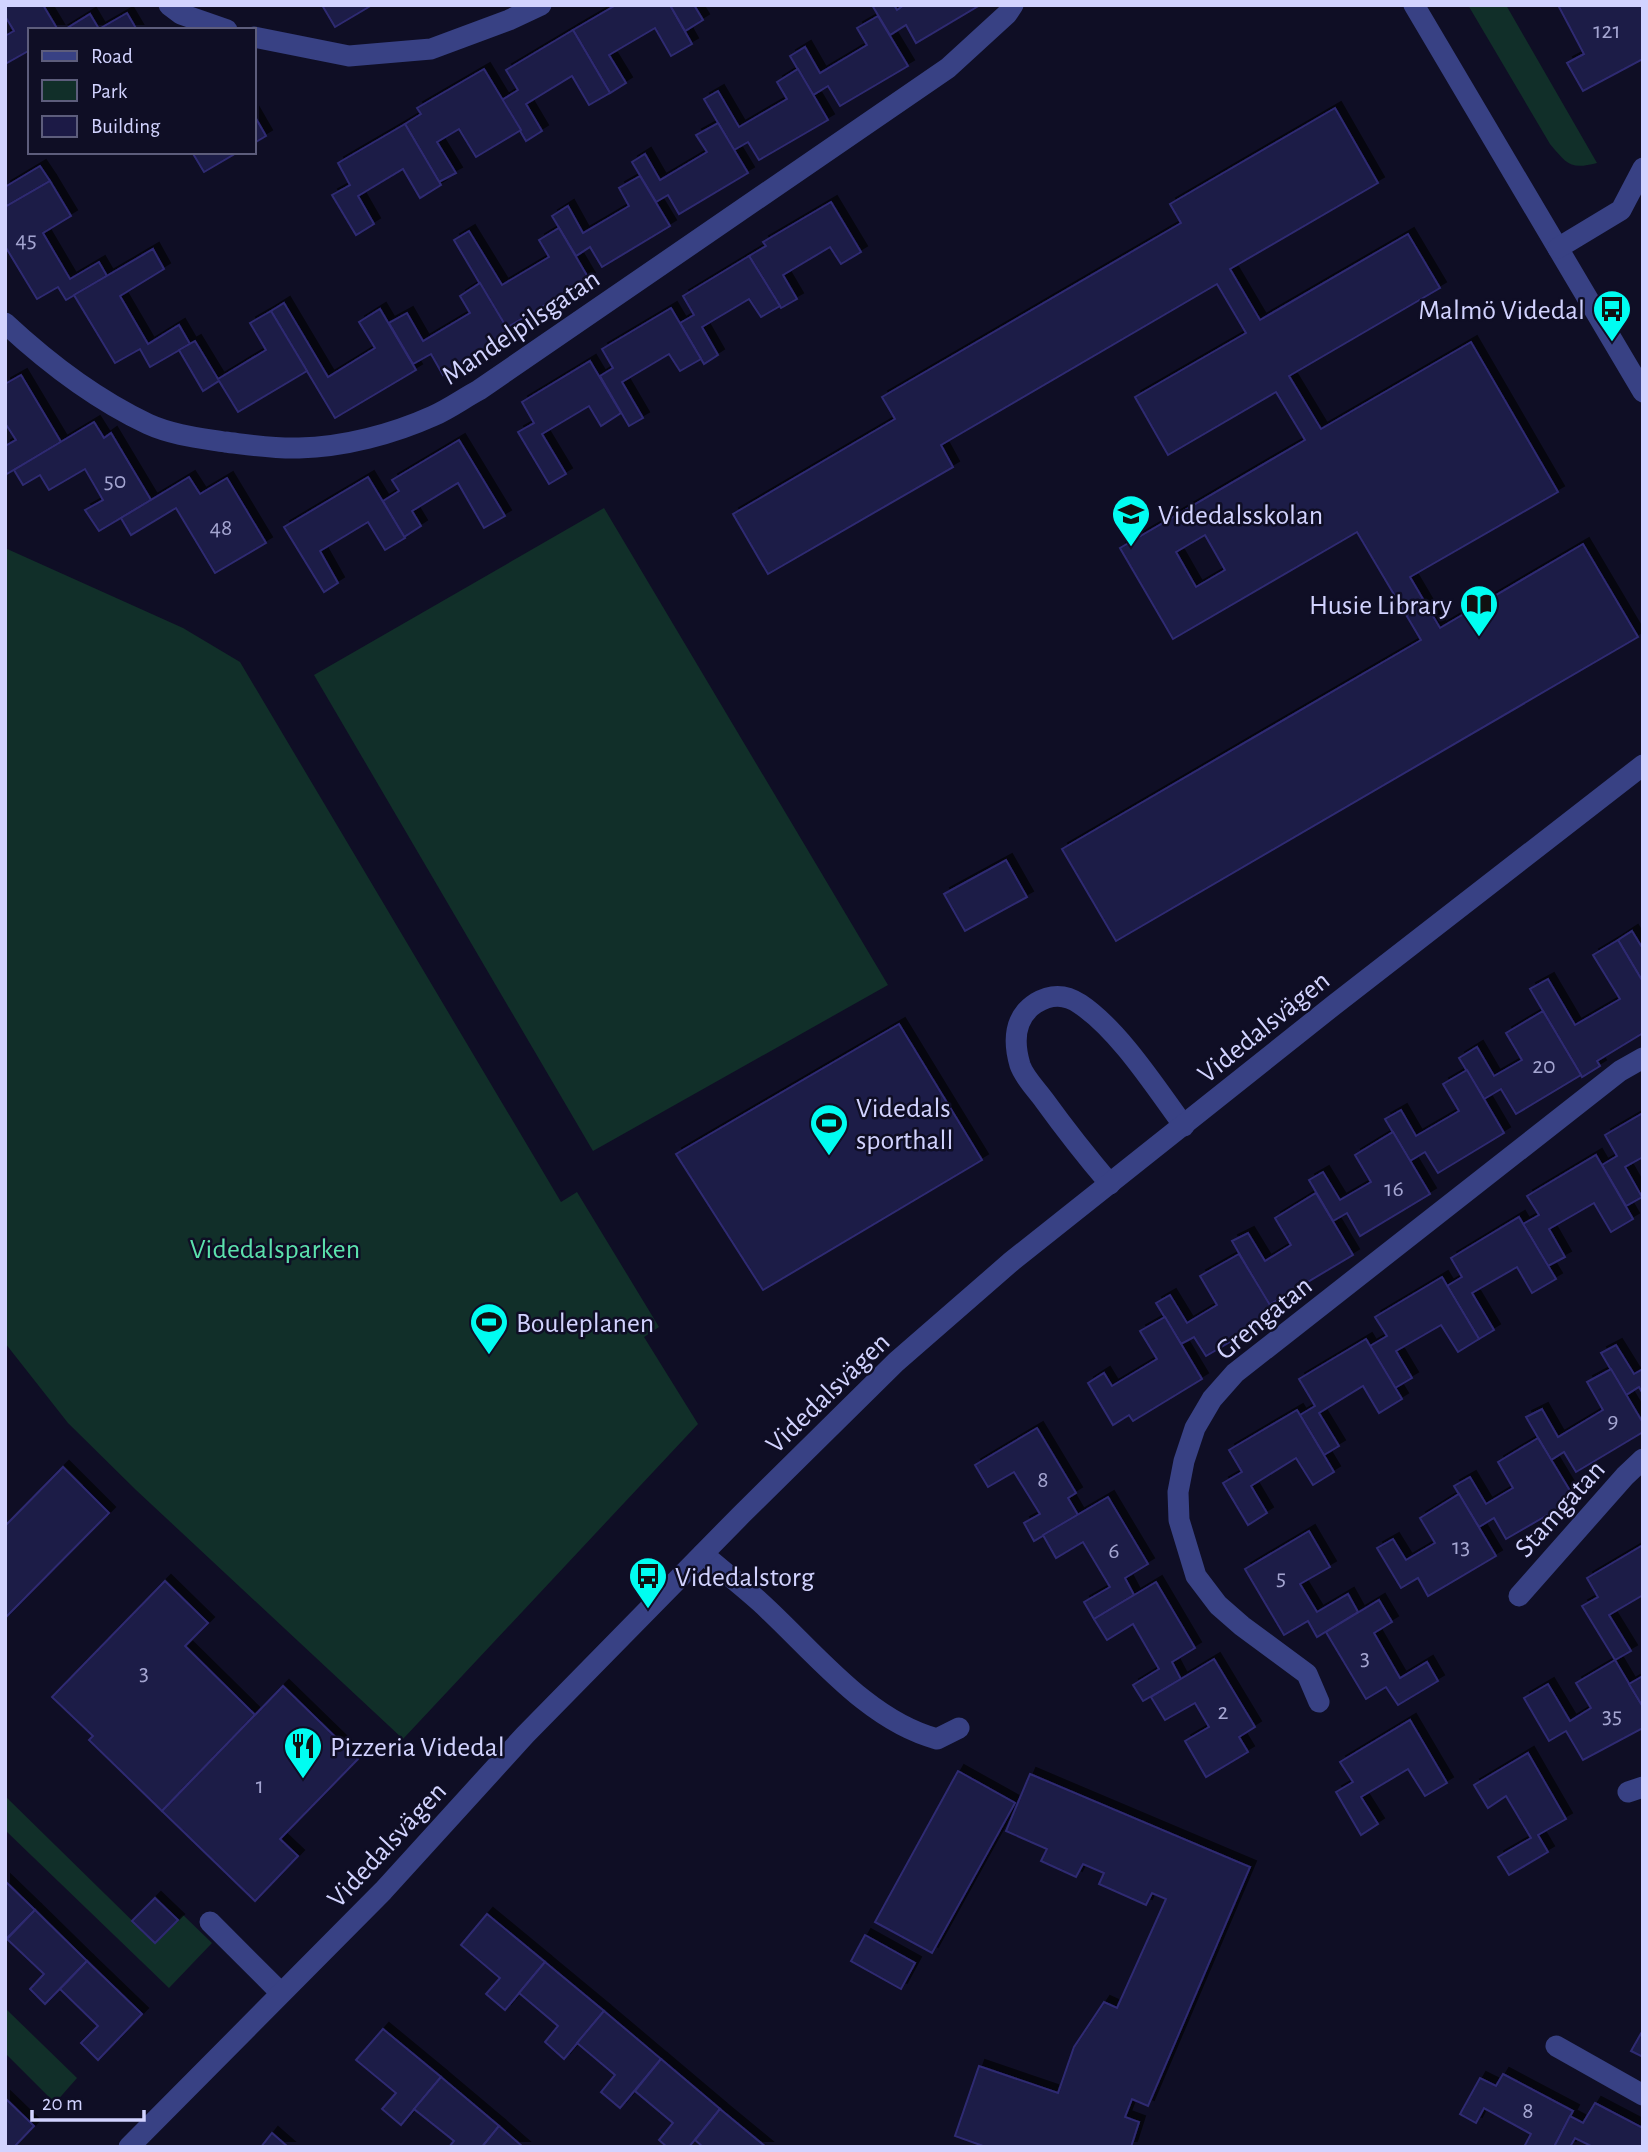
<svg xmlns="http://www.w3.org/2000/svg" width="1648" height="2152" font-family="'Alegreya Sans',sans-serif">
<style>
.green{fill:#112f29}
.building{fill:#1c1a46;stroke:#2f2b72;stroke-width:2;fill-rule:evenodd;filter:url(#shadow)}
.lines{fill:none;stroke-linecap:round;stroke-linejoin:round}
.minor{stroke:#384184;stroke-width:21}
.labels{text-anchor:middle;stroke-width:5;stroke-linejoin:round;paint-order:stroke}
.number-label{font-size:24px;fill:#a4a5d1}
.poi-label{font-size:28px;fill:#d2d3ff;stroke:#0f0e25;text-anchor:start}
.street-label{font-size:28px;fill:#d2d3ff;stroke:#0f0e25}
.park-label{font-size:28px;fill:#5be1ac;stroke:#0f0e25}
</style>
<defs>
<filter id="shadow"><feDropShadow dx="6" dy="-6" stdDeviation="0" flood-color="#0009"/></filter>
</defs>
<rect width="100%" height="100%" fill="#0f0e25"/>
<g class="green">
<path d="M1468,5H1506L1597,163C1570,170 1567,164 1550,144Z"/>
<path d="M604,508L888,985L593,1151L314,675Z"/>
<path d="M5,548L183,628L240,662L561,1202L577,1192L659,1327L644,1337L698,1424L403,1739L136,1490L68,1423L5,1343Z"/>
<path d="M5,1796L155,1943L183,1915L212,1943L169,1988L5,1830Z"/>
<path d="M5,2008L77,2078L55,2103L5,2053Z"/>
</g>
<g class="building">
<path d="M5,5H43L58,30H30V50L5,64V36L14,31L5,16Z"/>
<path d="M322,5H372L335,27Z"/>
<path d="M616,5H670L692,44L671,56L655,28L609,55L626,83L610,93L573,30Z"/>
<path d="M670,5H694L703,20L685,31Z"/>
<path d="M872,5H894L897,10L904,5H980L916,43L906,25L890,35Z"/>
<path d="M1558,5H1642L1643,59L1583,91L1567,63L1584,54Z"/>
<path d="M127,13L137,30H64L90,14L99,29Z"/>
<path d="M878,16L908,66L840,106L828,86L813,95L790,56L805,47L820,73L867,45L857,28Z"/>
<path d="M573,30L610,93L589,105L572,76L526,104L542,131L526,141L502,100L518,90L506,70Z"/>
<path d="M484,69L521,130L476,157L459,129L437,142L456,173L439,182L405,124L421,114L417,108Z"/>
<path d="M798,69L828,120L759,160L748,142L734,150L704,99L718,91L739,127L787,99L777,82Z"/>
<path d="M1335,108L1378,183L1230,269L1260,320L1408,234L1440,288L1289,376L1321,429L1471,342L1558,492L1410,577L1440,628L1583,544L1638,637L1116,941L1062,849L1421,640L1357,532L1173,639L1120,548L1305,440L1276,392L1168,455L1135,397L1246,333L1217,284L941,445L953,467L768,574L733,514L895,419L882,397L1181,223L1170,204ZM1205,535L1225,570L1196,587L1176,552Z"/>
<path d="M254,115L266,136L254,143Z"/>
<path d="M718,123L748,173L679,214L668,195L656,202L632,162L645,154L660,180L707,152L696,135Z"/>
<path d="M405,124L441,185L420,198L403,169L358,196L374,224L356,235L332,195L350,185L338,163Z"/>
<path d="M192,152H238L204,172Z"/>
<path d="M40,166L50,181L5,207V187Z"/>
<path d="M640,176L670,226L602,267L590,247L576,256L552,216L568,206L583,233L629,206L619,188Z"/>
<path d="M50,181L71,216L43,233L70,279L99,262L107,276L66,300L58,287L37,299L5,246V207Z"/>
<path d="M831,202L861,252L841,264L830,247L783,275L797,299L781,308L749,256L766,246L763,242Z"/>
<path d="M559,228L589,279L506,328L454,240L469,231L502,285L549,257L539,240Z"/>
<path d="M153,249L164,269L120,296L148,344L179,325L190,344L150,367L140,349L115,363L74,295Z"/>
<path d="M749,256L780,306L761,317L749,299L702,327L718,355L704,364L680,323L694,315L683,296Z"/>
<path d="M480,283L511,335L443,375L431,354L413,364L389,323L407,313L423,341L470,313L460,296Z"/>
<path d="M284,303L328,377L375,348L359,322L380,309L416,370L335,418L271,311Z"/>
<path d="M671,308L701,359L680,371L669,354L622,382L643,418L629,426L600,376L613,368L602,349Z"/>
<path d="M271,311L307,371L238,412L219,381L203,391L179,350L195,341L218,379L266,350L250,323Z"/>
<path d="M590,361L621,413L601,426L589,406L542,434L566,474L549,484L518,432L534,423L522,402Z"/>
<path d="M21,375L61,442L5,475V446L16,440L5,423V384Z"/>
<path d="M94,422L104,438L111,433L151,500L99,531L85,510L103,500L85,469L49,490L40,475L23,485L14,470Z"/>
<path d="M459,440L505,516L484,528L458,483L412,511L421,526L404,537L383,501L399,491L392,480Z"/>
<path d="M189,477L200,494L227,478L266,543L215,573L176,508L131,535L121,518Z"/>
<path d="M368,477L405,538L385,550L368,522L320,551L338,583L324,592L284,527Z"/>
<path d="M1006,860L1027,897L965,931L944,894Z"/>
<path d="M1632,931L1643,949V982L1618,940Z"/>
<path d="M1618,940L1643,982V1033L1597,1061L1600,1066L1582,1077L1530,989L1548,979L1575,1025L1620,999L1593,955Z"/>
<path d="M1543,1011L1581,1075L1516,1114L1501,1089L1484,1099L1459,1058L1477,1047L1494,1076L1522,1060L1506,1033Z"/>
<path d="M899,1024L982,1160L763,1290L676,1154Z"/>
<path d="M1467,1070L1504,1133L1438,1173L1425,1152L1410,1161L1385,1119L1401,1110L1416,1136L1459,1111L1443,1084Z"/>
<path d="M1643,1113V1157L1625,1167L1642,1197L1626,1206L1602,1165L1617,1156L1605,1135Z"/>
<path d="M1393,1132L1430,1194L1360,1236L1347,1213L1333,1221L1309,1180L1323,1172L1340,1200L1371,1182L1355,1155Z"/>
<path d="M1596,1155L1633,1219L1611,1232L1594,1203L1549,1229L1565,1257L1548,1266L1523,1224L1539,1215L1527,1196Z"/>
<path d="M1316,1193L1353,1255L1269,1305L1232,1241L1248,1233L1265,1261L1291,1245L1275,1218Z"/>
<path d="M1519,1217L1556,1279L1532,1293L1517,1267L1472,1293L1494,1330L1479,1339L1447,1286L1462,1277L1451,1258Z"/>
<path d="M1239,1254L1276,1315L1206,1356L1194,1337L1181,1344L1156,1303L1170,1295L1187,1323L1217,1305L1200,1276Z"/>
<path d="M1442,1277L1479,1339L1458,1352L1441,1325L1396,1351L1412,1378L1395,1388L1370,1346L1387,1336L1375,1317Z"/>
<path d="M1165,1317L1202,1379L1133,1421L1129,1415L1113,1425L1088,1383L1104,1373L1112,1386L1157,1359L1140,1331Z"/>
<path d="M1366,1339L1402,1399L1379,1413L1363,1386L1319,1413L1339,1446L1324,1455L1300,1415L1315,1406L1299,1379Z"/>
<path d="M1616,1345L1634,1374L1643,1369V1394L1639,1387L1626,1395L1601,1353Z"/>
<path d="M1611,1369L1643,1423V1432L1576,1472L1564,1452L1551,1460L1526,1417L1542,1409L1558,1437L1603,1410L1587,1382Z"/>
<path d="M1297,1410L1334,1472L1313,1485L1296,1458L1251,1486L1267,1513L1248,1525L1223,1483L1242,1472L1229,1450Z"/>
<path d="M1037,1428L1076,1493L1068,1498L1078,1515L1034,1541L1024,1523L1040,1514L1014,1472L988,1487L975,1465Z"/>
<path d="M1538,1438L1575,1499L1506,1539L1494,1518L1479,1527L1454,1486L1470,1477L1486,1504L1513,1488L1498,1462Z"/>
<path d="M63,1467L109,1513L5,1618V1526Z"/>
<path d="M1459,1494L1496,1556L1428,1596L1418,1578L1401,1588L1377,1548L1393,1539L1406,1560L1435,1543L1420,1518Z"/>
<path d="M1108,1497L1148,1564L1125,1578L1134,1595L1094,1619L1084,1602L1110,1587L1083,1542L1056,1558L1043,1535Z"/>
<path d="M1309,1531L1330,1567L1300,1584L1317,1612L1348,1594L1358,1612L1317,1637L1308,1621L1284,1635L1245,1569Z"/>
<path d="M1643,1545V1595L1609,1615L1631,1651L1615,1660L1582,1606L1598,1597L1587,1578Z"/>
<path d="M165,1581L208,1623L185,1646L255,1715L162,1811L89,1740L93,1736L52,1697Z"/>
<path d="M1156,1582L1195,1648L1172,1662L1181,1679L1143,1701L1133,1685L1159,1669L1133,1624L1107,1640L1094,1619Z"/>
<path d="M1379,1600L1392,1622L1374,1633L1400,1678L1427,1662L1438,1681L1398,1705L1386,1687L1366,1699L1326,1632Z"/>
<path d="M1214,1659L1255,1727L1239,1737L1248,1752L1206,1777L1185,1741L1209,1727L1195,1703L1165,1720L1151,1697Z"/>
<path d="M1615,1660L1643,1707V1728L1583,1760L1566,1731L1549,1741L1524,1698L1548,1684L1570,1721L1591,1708L1576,1683Z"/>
<path d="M1643,1676V1707L1629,1684Z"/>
<path d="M283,1686L358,1759L280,1839L298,1856L255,1901L162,1811Z"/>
<path d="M1410,1720L1447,1783L1425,1796L1408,1769L1361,1797L1378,1824L1361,1835L1336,1792L1353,1782L1340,1762Z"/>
<path d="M1528,1753L1566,1819L1538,1835L1548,1852L1509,1875L1498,1857L1531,1838L1506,1796L1488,1808L1474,1785Z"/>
<path d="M958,1771L1015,1803L932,1953L875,1922Z"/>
<path d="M1030,1774L1250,1867L1148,2106L1132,2099L1125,2117L1139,2122L1131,2147H986L955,2136L979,2066L1058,2093L1074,2047L1104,2002L1117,2008L1166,1899L1152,1893L1146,1905L1099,1884L1104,1873L1083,1864L1076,1877L1041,1861L1047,1849L1006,1831Z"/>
<path d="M5,1881L35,1910L5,1940Z"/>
<path d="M155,1898L178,1920L155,1943L132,1921Z"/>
<path d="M35,1910L87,1961L45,2004L30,1989L44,1974L7,1939Z"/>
<path d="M487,1914L545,1962L505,2010L486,1994L500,1978L461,1945Z"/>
<path d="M865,1935L915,1963L901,1989L851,1961Z"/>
<path d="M87,1961L142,2014L98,2060L81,2043L98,2026L60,1989Z"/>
<path d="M545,1962L604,2011L564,2059L545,2042L558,2026L519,1993Z"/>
<path d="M604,2011L661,2059L620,2108L601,2092L615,2075L577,2043Z"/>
<path d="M383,2029L441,2077L401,2125L382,2109L396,2093L356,2060Z"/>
<path d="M1643,2030V2057L1631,2051Z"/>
<path d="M661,2059L720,2109L689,2147H667L659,2140L673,2123L635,2091Z"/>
<path d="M1503,2074L1573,2111L1554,2147H1524L1531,2134L1484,2108L1476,2123L1460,2114L1480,2078L1496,2086Z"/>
<path d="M441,2077L499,2126L482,2147H449L454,2141L414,2109Z"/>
<path d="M5,2098L34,2126L14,2147H5Z"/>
<path d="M1595,2103L1643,2128V2147H1593L1575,2138L1570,2147H1554L1570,2116L1583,2123Z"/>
<path d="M720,2109L766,2147H703L695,2140Z"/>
<path d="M499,2126L523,2147H482Z"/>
<path d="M272,2133L288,2147H261Z"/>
</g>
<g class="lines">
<g class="minor">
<path d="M169,5L181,14L227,30"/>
<path d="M1414,5L1643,392"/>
<path d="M254,37L349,56L431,49L509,20L541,5"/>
<path d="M1558,248L1621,210L1643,168"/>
<path d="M5,323C48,363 95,399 148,424C172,435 200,438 225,442C250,445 275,449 299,448C344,447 393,434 433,416C449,409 464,398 479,390L948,68L1007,14L1013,5"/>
<path d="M1110,1184C1087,1157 1065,1129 1044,1100C1036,1089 1024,1077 1020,1065C1013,1041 1014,1017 1036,1003C1051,994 1065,994 1080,1004C1119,1030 1156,1088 1184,1126"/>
<path d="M703,1554C722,1570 742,1586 760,1602C813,1650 866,1720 937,1739L959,1728"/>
<path d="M1519,1596L1625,1476L1643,1459"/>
<path d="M1319,1702L1307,1674L1242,1626L1218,1605L1196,1576L1179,1520L1178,1492L1184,1461L1195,1428L1212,1399L1235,1373L1620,1071L1643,1058"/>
<path d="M1628,1792L1643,1787"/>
<path d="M210,1922L281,1993"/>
<path d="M1556,2046L1643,2095"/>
<path d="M129,2147L383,1891L525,1735L741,1515L896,1362L1012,1261L1334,1005L1643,765"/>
</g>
</g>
<defs>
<symbol id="bus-pin" viewBox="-11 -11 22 30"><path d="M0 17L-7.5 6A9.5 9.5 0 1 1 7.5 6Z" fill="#00fdf1" stroke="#0f0e25"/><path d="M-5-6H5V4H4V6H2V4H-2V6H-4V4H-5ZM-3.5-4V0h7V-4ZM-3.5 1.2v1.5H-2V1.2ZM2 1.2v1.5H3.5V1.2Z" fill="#111"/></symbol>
<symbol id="school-pin" viewBox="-11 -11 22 30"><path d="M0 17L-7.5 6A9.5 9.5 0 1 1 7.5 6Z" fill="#00fdf1" stroke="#0f0e25"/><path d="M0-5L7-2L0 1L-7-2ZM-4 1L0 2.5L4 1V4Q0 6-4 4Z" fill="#111"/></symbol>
<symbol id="library-pin" viewBox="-11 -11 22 30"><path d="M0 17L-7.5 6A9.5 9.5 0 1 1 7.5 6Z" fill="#00fdf1" stroke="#0f0e25"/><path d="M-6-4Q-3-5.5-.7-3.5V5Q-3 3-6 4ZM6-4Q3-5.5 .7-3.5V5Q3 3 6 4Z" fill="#111"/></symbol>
<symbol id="stadium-pin" viewBox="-11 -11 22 30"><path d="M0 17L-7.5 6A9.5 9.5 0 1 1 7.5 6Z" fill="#00fdf1" stroke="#0f0e25"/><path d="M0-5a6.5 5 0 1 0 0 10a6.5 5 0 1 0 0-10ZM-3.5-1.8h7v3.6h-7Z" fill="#111"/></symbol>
<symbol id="restaurant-pin" viewBox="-11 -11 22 30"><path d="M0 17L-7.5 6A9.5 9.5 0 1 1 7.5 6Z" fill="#00fdf1" stroke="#0f0e25"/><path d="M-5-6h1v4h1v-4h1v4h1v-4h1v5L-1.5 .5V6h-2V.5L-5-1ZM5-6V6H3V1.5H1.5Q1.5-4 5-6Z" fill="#111"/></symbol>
</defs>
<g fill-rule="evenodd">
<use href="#bus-pin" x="1590" y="287" width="44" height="60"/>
<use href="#school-pin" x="1109" y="492" width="44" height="60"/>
<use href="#library-pin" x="1457" y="582" width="44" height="60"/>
<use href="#stadium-pin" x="807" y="1101" width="44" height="60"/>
<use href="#stadium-pin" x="467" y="1300" width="44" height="60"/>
<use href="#bus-pin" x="626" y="1554" width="44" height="60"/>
<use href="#restaurant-pin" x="281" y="1724" width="44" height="60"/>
</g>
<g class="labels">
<g class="number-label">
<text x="1607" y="38">121</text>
<text x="26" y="247">45</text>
<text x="115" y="488">50</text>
<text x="221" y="535">48</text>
<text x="1544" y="1073">20</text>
<text x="1394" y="1196">16</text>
<text x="1613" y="1428">9</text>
<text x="1043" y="1487">8</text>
<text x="1461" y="1554">13</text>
<text x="1114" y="1558">6</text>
<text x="1281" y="1585">5</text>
<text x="1365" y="1665">3</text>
<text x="144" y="1680">3</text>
<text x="1223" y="1719">2</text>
<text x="1612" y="1723">35</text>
<text x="260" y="1793">1</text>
<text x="1528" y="2118">8</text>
</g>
<g class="poi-label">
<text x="1585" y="319" text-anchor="end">Malmö Videdal</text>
<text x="1158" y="524">Videdalsskolan</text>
<text x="1452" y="614" text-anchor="end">Husie Library</text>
<text x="856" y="1117">Videdals<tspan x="856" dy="32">sporthall</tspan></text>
<text x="516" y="1332">Bouleplanen</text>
<text x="675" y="1586">Videdalstorg</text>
<text x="330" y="1756">Pizzeria Videdal</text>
</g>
<g class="street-label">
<text transform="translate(520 326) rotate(-34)" y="10">Mandelpilsgatan</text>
<text transform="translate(1263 1026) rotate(-39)" y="10">Videdalsvägen</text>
<text transform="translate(1263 1317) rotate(-39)" y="10">Grengatan</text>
<text transform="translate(827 1392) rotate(-44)" y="10">Videdalsvägen</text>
<text transform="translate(1559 1508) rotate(-48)" y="10">Stamgatan</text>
<text transform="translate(386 1844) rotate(-47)" y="10">Videdalsvägen</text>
</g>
<g class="park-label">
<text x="275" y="1258">Videdalsparken</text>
</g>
</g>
<rect width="1648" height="2152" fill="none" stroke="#d2d3ff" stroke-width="14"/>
<rect x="28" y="28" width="228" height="126" fill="#0f0e25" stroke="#5d5d7c" stroke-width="2"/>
<rect x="42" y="51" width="35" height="10" fill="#384184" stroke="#5d5d7c" stroke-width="2"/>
<text x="91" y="63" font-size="21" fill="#d2d3ff">Road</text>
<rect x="42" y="80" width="35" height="21" fill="#112f29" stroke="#5d5d7c" stroke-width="2"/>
<text x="91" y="98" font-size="21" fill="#d2d3ff">Park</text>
<rect x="42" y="116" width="35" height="21" fill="#1c1a46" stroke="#5d5d7c" stroke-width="2"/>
<text x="91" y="133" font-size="21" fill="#d2d3ff">Building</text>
<path d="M32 2110v10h112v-10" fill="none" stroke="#d2d3ff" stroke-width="3.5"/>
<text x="42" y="2110" font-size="21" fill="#d2d3ff" stroke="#0f0e25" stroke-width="5" paint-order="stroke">20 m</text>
</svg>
